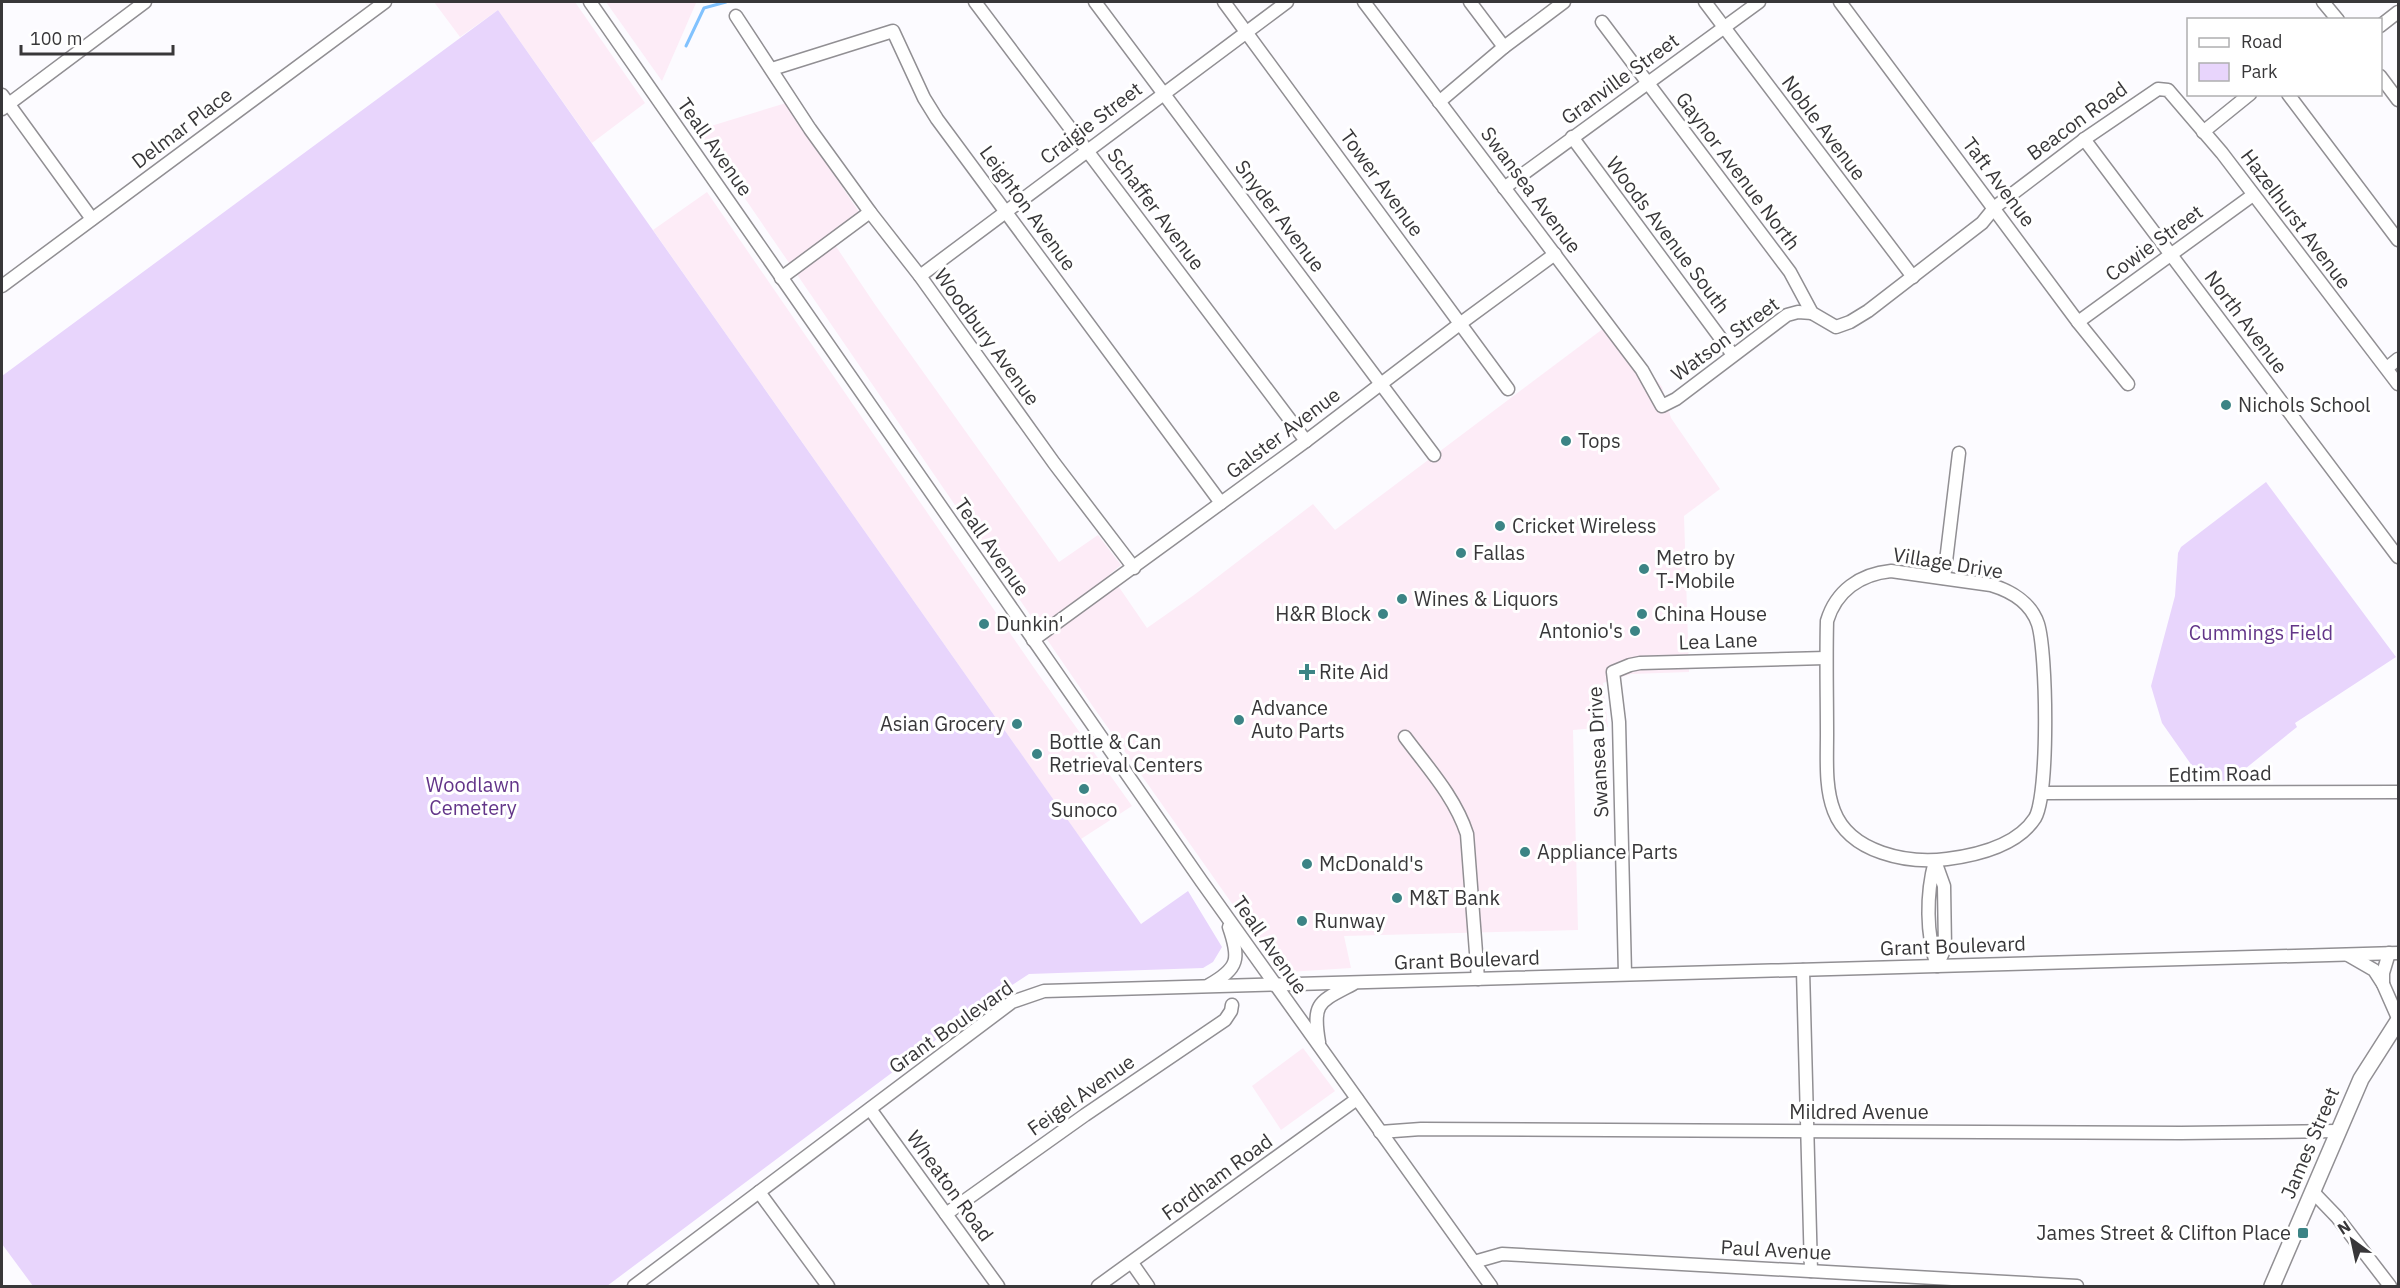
<svg xmlns="http://www.w3.org/2000/svg" width="2400" height="1288" font-family="'IBM Plex Sans',sans-serif">
<style>
.commercial{fill:#fdecf7}
.green{fill:#e8d5fc}
.lines{fill:none;stroke-linecap:round;stroke-linejoin:round}
.stream{stroke:#81c2fe;stroke-width:3}
.minor-casing{stroke:#918f93;stroke-width:15}
.major-casing{stroke:#918f93;stroke-width:18}
.minor{stroke:#fff;stroke-width:12}
.major{stroke:#fff;stroke-width:15}
.poi-dot{fill:#3c8485;stroke:#fff;stroke-width:2}
.labels{text-anchor:middle;stroke-width:6;stroke-linejoin:round;paint-order:stroke}
.street-label{font-size:20px;fill:#383739;stroke:#fff}
.poi-label{font-size:20px;fill:#383739;stroke:#fff;text-anchor:start}
.park-label{font-size:20px;fill:#633589;stroke:#fff}
</style>
<rect width="100%" height="100%" fill="#fcfbff"/>
<g class="commercial">
<path d="M434,2H575L645,103L592,143L498,10L460,37Z"/>
<path d="M606,2L696,3L662,81Z"/>
<path d="M786,103L867,224L835,245L876,306L1059,562L1098,535L1121,565L1110,574L1147,628L1194,595L1313,504L1335,530L1612,322L1662,387L1671,418L1720,489L1684,516L1689,672L1631,674L1603,683L1608,727L1573,730L1578,930L1344,936L1351,968L1288,972L1274,963L1094,708L698,130Z"/>
<path d="M707,192L1034,668L1132,806L1081,839L653,230Z"/>
<path d="M1303,1048L1335,1091L1281,1130L1252,1086Z"/>
</g>
<g class="green">
<path d="M498,10L1141,924L1188,891L1222,947L1213,962L1203,968L1029,974L989,1000L607,1286H33L2,1244V376Z"/>
<path d="M2266,482L2396,657L2295,723L2297,727L2230,781L2202,780L2162,723L2151,686L2175,596L2178,553L2181,547Z"/>
</g>
<g class="lines">
<path class="stream" d="M686,46L704,8L726,2"/>
<defs>
<g id="minor">
<path d="M590,2L1202,882L1491,1286"/>
<path d="M975,2L1306,441"/>
<path d="M1095,2L1434,455"/>
<path d="M1224,2L1508,389"/>
<path d="M1364,2L1642,370L1662,406L1676,399L1787,315L1798,312L1812,313"/>
<path d="M1470,2L1504,47"/>
<path d="M1705,2L1913,277"/>
<path d="M1840,2L2078,322L2128,384"/>
<path d="M2323,2L2338,20"/>
<path d="M736,16L810,129L870,212L920,276L1054,463L1134,568"/>
<path d="M1602,22L1790,272L1812,313L1836,327L1850,322L1868,311L1982,223L1995,207L2086,138L2158,89L2168,90L2222,153L2398,384"/>
<path d="M2380,26L2398,12"/>
<path d="M772,69L893,31L924,98L937,119L1221,503"/>
<path d="M2380,76L2398,100"/>
<path d="M2288,94L2398,240"/>
<path d="M2,95L92,219"/>
<path d="M1439,102L1504,47L1564,2"/>
<path d="M2,109L145,2"/>
<path d="M2203,132L2250,94"/>
<path d="M1572,137L1733,355"/>
<path d="M2084,139L2398,557"/>
<path d="M1504,188L1759,2"/>
<path d="M920,276L1287,2"/>
<path d="M781,278L870,212"/>
<path d="M2,286L385,2"/>
<path d="M2078,322L2253,195"/>
<path d="M2387,368L2398,359"/>
<path d="M1891,571L1991,585C2011,591 2031,603 2038,624C2047,653 2049,794 2035,818C2017,846 1978,855 1947,859C1908,864 1850,853 1834,811C1825,788 1827,760 1827,735C1827,697 1826,659 1827,621C1836,591 1860,574 1891,571Z"/>
<path d="M1944,578L1959,453"/>
<path d="M1033,640L1306,441L1461,323L1555,254"/>
<path d="M1405,737C1428,768 1455,797 1467,834L1478,979"/>
<path d="M2043,793L2398,792"/>
<path d="M1935,861L1944,886L1945,948L1937,966C1926,934 1926,894 1935,861Z"/>
<path d="M2348,955L2374,970L2383,984L2398,1018"/>
<path d="M1803,970L1811,1271"/>
<path d="M1625,974L1619,722L1613,672L1630,665L1640,663L1826,658"/>
<path d="M2383,984V973L2389,953"/>
<path d="M1209,985C1239,968 1240,959 1229,927"/>
<path d="M1319,1042C1312,1002 1319,1002 1353,984"/>
<path d="M870,1109L998,1286"/>
<path d="M1380,1132L1421,1129L2181,1133L2338,1131"/>
<path d="M2312,1191L2337,1217L2390,1286"/>
<path d="M759,1192L828,1286"/>
<path d="M946,1214L1085,1115L1225,1020L1231,1011L1232,1005"/>
<path d="M1474,1262L1502,1254L2077,1286"/>
<path d="M1132,1263L1148,1286"/>
<path d="M634,1286L1012,1002L1044,991L2398,953"/>
<path d="M1098,1286L1357,1099"/>
</g>
<path id="major" d="M2272,1286L2361,1079L2398,1021"/>
</defs>
<use href="#minor" class="minor-casing"/>
<use href="#major" class="major-casing"/>
<use href="#minor" class="minor"/>
<use href="#major" class="major"/>
</g>
<g class="poi-dot">
<circle cx="2226" cy="405" r="6"/>
<circle cx="1566" cy="441" r="6"/>
<circle cx="1500" cy="526" r="6"/>
<circle cx="1461" cy="553" r="6"/>
<circle cx="1644" cy="569" r="6"/>
<circle cx="1402" cy="599" r="6"/>
<circle cx="1383" cy="614" r="6"/>
<circle cx="1642" cy="614" r="6"/>
<circle cx="984" cy="624" r="6"/>
<circle cx="1635" cy="631" r="6"/>
<path d="M1304 663h6v6h6v6h-6v6h-6v-6h-6v-6h6z"/>
<circle cx="1239" cy="720" r="6"/>
<circle cx="1017" cy="724" r="6"/>
<circle cx="1037" cy="754" r="6"/>
<circle cx="1084" cy="789" r="6"/>
<circle cx="1525" cy="852" r="6"/>
<circle cx="1307" cy="864" r="6"/>
<circle cx="1397" cy="898" r="6"/>
<circle cx="1302" cy="921" r="6"/>
<rect x="2297" y="1227" width="12" height="12" rx="3"/>
</g>
<g class="labels">
<g class="street-label">
<text transform="translate(1620 79) rotate(-36)" y="7">Granville Street</text>
<text transform="translate(2077 121) rotate(-36)" y="7">Beacon Road</text>
<text transform="translate(1091 123) rotate(-37)" y="7">Craigie Street</text>
<text transform="translate(182 128) rotate(-37)" y="7">Delmar Place</text>
<text transform="translate(1824 128) rotate(53)" y="7">Noble Avenue</text>
<text transform="translate(715 147) rotate(55)" y="7">Teall Avenue</text>
<text transform="translate(1738 171) rotate(53)" y="7">Gaynor Avenue North</text>
<text transform="translate(1999 182) rotate(53)" y="7">Taft Avenue</text>
<text transform="translate(1382 183) rotate(54)" y="7">Tower Avenue</text>
<text transform="translate(1531 190) rotate(53)" y="7">Swansea Avenue</text>
<text transform="translate(1028 208) rotate(54)" y="7">Leighton Avenue</text>
<text transform="translate(1156 209) rotate(53)" y="7">Schaffer Avenue</text>
<text transform="translate(1280 216) rotate(53)" y="7">Snyder Avenue</text>
<text transform="translate(2296 219) rotate(53)" y="7">Hazelhurst Avenue</text>
<text transform="translate(1668 235) rotate(53)" y="7">Woods Avenue South</text>
<text transform="translate(2154 243) rotate(-36)" y="7">Cowie Street</text>
<text transform="translate(2246 322) rotate(53)" y="7">North Avenue</text>
<text transform="translate(987 337) rotate(54)" y="7">Woodbury Avenue</text>
<text transform="translate(1725 339) rotate(-36)" y="7">Watson Street</text>
<text transform="translate(1283 433) rotate(-37)" y="7">Galster Avenue</text>
<text transform="translate(992 547) rotate(55)" y="7">Teall Avenue</text>
<text transform="translate(1948 563) rotate(9)" y="7">Village Drive</text>
<text transform="translate(1718 641) rotate(-2)" y="7">Lea Lane</text>
<text transform="translate(1598 752) rotate(-93)" y="7">Swansea Drive</text>
<text transform="translate(2220 774) rotate(-1)" y="7">Edtim Road</text>
<text transform="translate(1270 945) rotate(55)" y="7">Teall Avenue</text>
<text transform="translate(1953 946) rotate(-2)" y="7">Grant Boulevard</text>
<text transform="translate(1467 960) rotate(-2)" y="7">Grant Boulevard</text>
<text transform="translate(951 1027) rotate(-35)" y="7">Grant Boulevard</text>
<text transform="translate(1081 1095) rotate(-35)" y="7">Feigel Avenue</text>
<text x="1859" y="1119">Mildred Avenue</text>
<text transform="translate(2310 1143) rotate(-67)" y="7">James Street</text>
<text transform="translate(1217 1177) rotate(-36)" y="7">Fordham Road</text>
<text transform="translate(950 1186) rotate(54)" y="7">Wheaton Road</text>
<text transform="translate(1776 1250) rotate(3)" y="7">Paul Avenue</text>
</g>
<g class="poi-label">
<text x="2238" y="412">Nichols School</text>
<text x="1578" y="448">Tops</text>
<text x="1512" y="533">Cricket Wireless</text>
<text x="1473" y="560">Fallas</text>
<text x="1656" y="565">Metro by<tspan x="1656" dy="23">T-Mobile</tspan></text>
<text x="1414" y="606">Wines &amp; Liquors</text>
<text x="1371" y="621" text-anchor="end">H&amp;R Block</text>
<text x="1654" y="621">China House</text>
<text x="996" y="631">Dunkin'</text>
<text x="1623" y="638" text-anchor="end">Antonio's</text>
<text x="1319" y="679">Rite Aid</text>
<text x="1251" y="715">Advance<tspan x="1251" dy="23">Auto Parts</tspan></text>
<text x="1005" y="731" text-anchor="end">Asian Grocery</text>
<text x="1049" y="749">Bottle &amp; Can<tspan x="1049" dy="23">Retrieval Centers</tspan></text>
<text x="1084" y="817" text-anchor="middle">Sunoco</text>
<text x="1537" y="859">Appliance Parts</text>
<text x="1319" y="871">McDonald's</text>
<text x="1409" y="905">M&amp;T Bank</text>
<text x="1314" y="928">Runway</text>
<text x="2291" y="1240" text-anchor="end">James Street &amp; Clifton Place</text>
</g>
<g class="park-label">
<text x="2261" y="640">Cummings Field</text>
<text x="473" y="792">Woodlawn<tspan x="473" dy="23">Cemetery</tspan></text>
</g>
</g>
<rect width="2400" height="1288" fill="none" stroke="#383739" stroke-width="6"/>
<rect x="2187" y="18" width="195" height="78" fill="#ffffff" stroke="#afafb0" stroke-width="1.5"/>
<rect x="2199" y="38" width="30" height="9" fill="#ffffff" stroke="#afafb0" stroke-width="1.5"/>
<text x="2241" y="48" font-size="18" fill="#383739">Road</text>
<rect x="2199" y="63" width="30" height="18" fill="#e8d5fc" stroke="#afafb0" stroke-width="1.5"/>
<text x="2241" y="78" font-size="18" fill="#383739">Park</text>
<g transform="translate(2352 1240) rotate(327)" stroke="#ffffff" stroke-width="4.5" paint-order="stroke">
<path d="M0-4.5L10 22L0 15L-10 22Z" fill="#383739"/>
<text y="-9" font-size="16" font-weight="bold" text-anchor="middle" fill="#383739">N</text>
</g>
<path d="M21 45v9h152v-9" fill="none" stroke="#383739" stroke-width="3"/>
<text x="30" y="45" font-size="18" fill="#383739" stroke="#ffffff" stroke-width="4.5" paint-order="stroke">100 m</text>
</svg>
